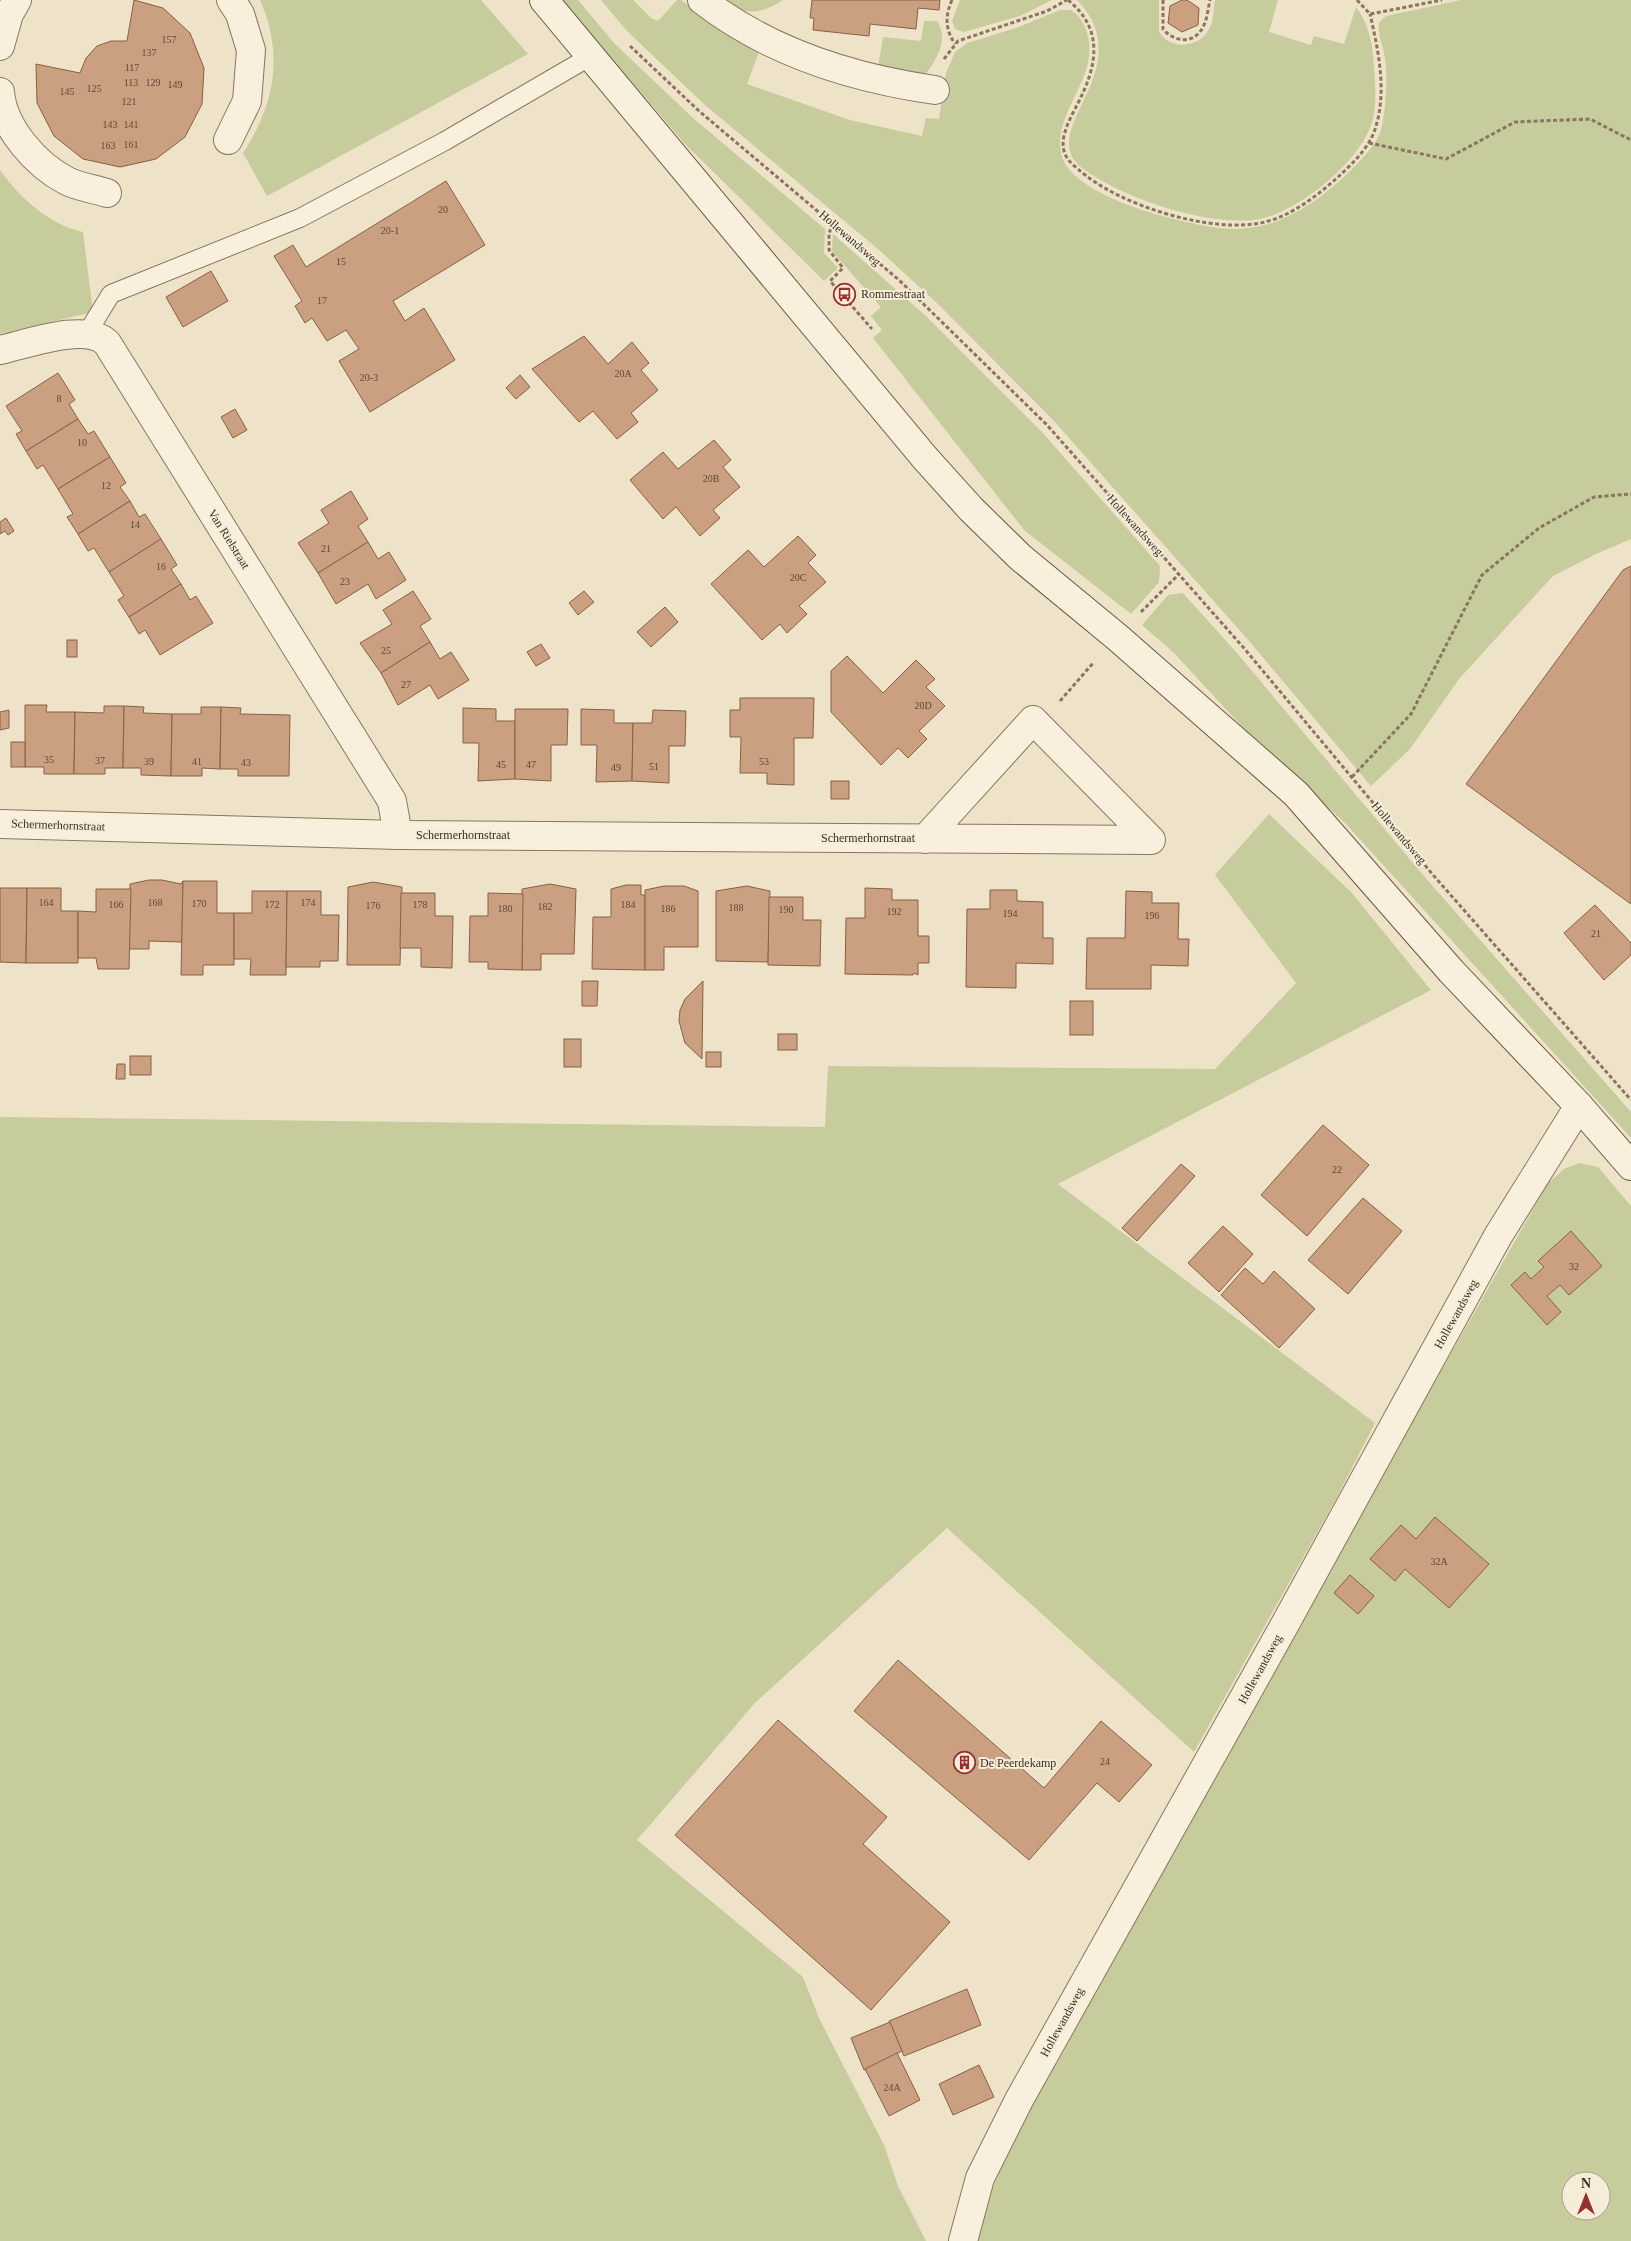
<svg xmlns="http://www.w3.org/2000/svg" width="1631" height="2241" font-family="Georgia,serif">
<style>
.green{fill:#c6cc9c;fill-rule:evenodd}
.building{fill:#caa080;stroke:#886044}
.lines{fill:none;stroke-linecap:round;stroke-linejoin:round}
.service-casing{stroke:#89765e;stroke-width:20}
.minor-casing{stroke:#89765e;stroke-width:30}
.secondary-casing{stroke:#6b5741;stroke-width:30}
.path{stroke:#89765e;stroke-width:3;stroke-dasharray:4 2.5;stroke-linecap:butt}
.service{stroke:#f8f0dc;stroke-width:18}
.minor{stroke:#f8f0dc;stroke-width:28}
.secondary{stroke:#f8f0dc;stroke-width:28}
.labels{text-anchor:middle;stroke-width:4;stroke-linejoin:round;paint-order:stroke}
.number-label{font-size:10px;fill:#5e4a39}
.street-label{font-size:12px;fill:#3a2e21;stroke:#f5edd8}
.poi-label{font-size:12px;fill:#3a2e21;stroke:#f5edd8;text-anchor:start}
</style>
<rect width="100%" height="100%" fill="#eee3c9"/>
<g class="green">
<path d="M260,0H481L528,54L267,196L243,153C275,104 284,54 260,0Z"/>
<path d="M562,0H578L614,43L693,118L825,229L824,253L838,268L824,281L685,144Z"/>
<path d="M601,0H633L651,18L658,21L677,0H681L759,52L747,84L850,120L922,136L926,118L939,119L946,73L955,52L967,43L1016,28L1060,10H1071C1079,15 1083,22 1086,30C1103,75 1053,109 1061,153C1069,197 1181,223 1219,228C1274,235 1318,203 1355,166C1366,154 1379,142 1382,126C1386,105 1388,79 1385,58C1384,48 1377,34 1379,24C1380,21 1384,18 1386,16L1461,0H1631V539L1596,554L1553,576L1459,679L1410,749L1371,786L1250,642L1053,420L939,305L878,249L705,105L627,31Z"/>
<path d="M727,0H783C761,14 749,15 726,4Z"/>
<path d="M960,0H1052L1020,16L964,32L955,29L952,21Z"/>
<path d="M1077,0H1159V32C1171,51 1201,48 1210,27C1214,19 1213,9 1215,0H1278L1269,32L1311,45L1314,36L1344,44L1356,7C1369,24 1373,45 1374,67C1375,84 1377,103 1373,119C1363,159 1303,208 1264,218C1215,230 1121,198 1082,168C1033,130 1143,69 1077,0Z"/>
<path d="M924,21H937C950,39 935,62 925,75L878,67L883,37L921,41Z"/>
<path d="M0,170C20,198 48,224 83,232L93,312L0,334Z"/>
<path d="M833,234L927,317L1041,431L1160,566L1159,582L1131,614L1024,530L873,338L882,330L871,316L881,307L832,251Z"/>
<path d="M1183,593L1237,653L1423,875L1631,1112V1138L1345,823L1245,730L1174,653L1142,625L1168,595Z"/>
<path d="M1269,814L1351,892L1431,990L1058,1184L1375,1423L1336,1499L1194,1752L947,1528L755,1703L637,1840L803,1977L819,2018L884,2145L898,2186L926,2241H0V1117L825,1127L828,1066L1215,1069L1296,983L1215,875Z"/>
<path d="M1579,1163L1598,1167L1631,1206V2241H973L1008,2147L1063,2052L1201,1793L1548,1183L1564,1169ZM1571,2181H1601V2211H1571Z"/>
</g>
<g class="building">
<path d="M134,0L163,8L190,33L204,68L202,104L185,137L156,159L120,167L83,159L54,136L37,103L36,64L80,73L86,58L97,46L111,41H127Z"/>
<path d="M940,0L939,10L918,8L916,29L870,24L869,36L813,30L814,18H810L812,0Z"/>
<path d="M1182,0H1187L1199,8L1198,25L1182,32L1168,23L1170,6Z"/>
<path d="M446,181L485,245L393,301L405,321L424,308L455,360L370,412L339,361L359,349L346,330L327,341L312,318L305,323L295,306L302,301L274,256L293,245L306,267Z"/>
<path d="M211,271L228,301L183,327L166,297Z"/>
<path d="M584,336L608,364L632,342L649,363L641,370L658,390L631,413L638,422L617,439L593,411L579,422L532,369Z"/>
<path d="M58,373L75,400L69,404L78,419L26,451L16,434L22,431L6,406Z"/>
<path d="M520,375L530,387L516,399L506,388Z"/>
<path d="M235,409L247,430L233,438L221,417Z"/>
<path d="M78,419L88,434L94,431L110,457L58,489L43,465L37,469L26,451Z"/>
<path d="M714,440L731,460L723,467L740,487L713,510L720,518L700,536L676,507L663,519L630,480L663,452L678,469Z"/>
<path d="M110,457L126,483L120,487L130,501L78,534L67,517L73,514L58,489Z"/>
<path d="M351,491L368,519L358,526L368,542L318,573L298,543L329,523L321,510Z"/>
<path d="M130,501L139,517L145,514L161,539L109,572L94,548L88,551L78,534Z"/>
<path d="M6,518L14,531L8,535L5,531L0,534V522Z"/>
<path d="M798,536L816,555L808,563L826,582L799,606L807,614L787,633L780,624L762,640L711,584L748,550L764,567Z"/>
<path d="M161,539L177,565L171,569L181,584L129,617L118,600L124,596L109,572Z"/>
<path d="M368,542L378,559L389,552L406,580L376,599L368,584L336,604L318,573Z"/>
<path d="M1631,566V904L1466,784L1623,570Z"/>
<path d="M181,584L190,600L196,596L213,623L160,655L145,630L139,634L129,617Z"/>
<path d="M413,591L431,619L420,626L430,642L381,673L360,643L392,624L383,610Z"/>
<path d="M584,591L594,602L578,615L569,603Z"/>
<path d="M665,607L678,622L651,647L637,632Z"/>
<rect x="67" y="640" width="10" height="17"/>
<path d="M430,642L440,659L451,652L469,680L438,699L430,685L398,705L381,673Z"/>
<path d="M541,644L550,658L536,666L527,652Z"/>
<path d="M847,656L883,693L916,660L935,679L926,687L945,706L919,731L927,739L908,758L898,748L881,765L831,712V671Z"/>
<path d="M740,698H814L813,738H794V785L767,784V773H740L741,737H730V710H740Z"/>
<path d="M25,705H47L46,712H75L74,774H44V767H25Z"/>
<path d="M104,706H124L123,768H105V774H74L75,712L104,713Z"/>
<path d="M124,706L144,707L143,713L172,714L171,776L141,775V768H123Z"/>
<path d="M201,707H221L220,769L202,768V776H171L172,714H201Z"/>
<path d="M221,707L241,708L240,714L290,715L289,776H238V769H220Z"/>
<path d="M463,708L496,709V721H515V779L478,781L479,743H463Z"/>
<path d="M515,709H568L567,745H551V781L515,779Z"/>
<path d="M581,709L614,710V723H633L632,781L596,782L597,745H581Z"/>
<path d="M9,710V728L0,730V712Z"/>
<path d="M653,710L686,711L685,746H669V783L632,781L633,723H652Z"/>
<rect x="11" y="742" width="14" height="25"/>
<rect x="831" y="781" width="18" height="18"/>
<path d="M149,880H162L181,884L183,881L182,942L149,941V949H129L130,884Z"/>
<path d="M183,881H217V913H234V965H203V975H181Z"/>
<path d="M373,882L402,887L400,965H347L348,887Z"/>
<path d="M550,884L576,889L574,954H541V970H522V889Z"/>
<path d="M626,885H641V895H645V970L592,969L593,917H611V889Z"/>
<path d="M664,886H684L698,891V947H664V970H645V890Z"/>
<path d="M747,886L770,891L768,962L716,961V891Z"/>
<path d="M0,888H27L26,963L0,962Z"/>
<path d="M27,888H61V911H78V963H26Z"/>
<path d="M865,888L892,889V900H918V936H929V963H918V975L914,973L913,975L845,974L846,918H865Z"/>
<path d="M96,889H131L129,969H98L96,958H78V911L96,912Z"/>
<path d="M990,890H1017V901L1043,902V938H1053V964L1016,963V988L966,987L967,909H990Z"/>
<path d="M252,891H287L286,975H250L251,959H234V913H252Z"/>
<path d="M287,891H321V915H339L338,961H320V967H286Z"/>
<path d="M1126,891L1152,892V903H1179L1178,939H1189L1188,966L1151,965V989H1086L1087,938H1125Z"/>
<path d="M401,893H435V916H453L452,968L421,967V948H400Z"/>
<path d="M488,893L523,894L522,970L488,969V962H469L470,916H488Z"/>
<path d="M769,897H803V920H821L820,966L768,965Z"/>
<path d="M1595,905L1631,943V955L1604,980L1564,933Z"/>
<path d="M582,981H598L597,1006H582Z"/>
<path d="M703,981L702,1059L685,1043L679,1021L680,1010L685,999Z"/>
<rect x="1070" y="1001" width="23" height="34"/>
<rect x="778" y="1034" width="19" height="16"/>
<rect x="564" y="1039" width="17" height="28"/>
<rect x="706" y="1052" width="15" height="15"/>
<rect x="130" y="1056" width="21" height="19"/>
<path d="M117,1064H125V1079H116Z"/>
<path d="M1323,1125L1369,1165L1307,1236L1261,1195Z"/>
<path d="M1181,1164L1195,1176L1137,1241L1122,1228Z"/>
<path d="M1363,1198L1402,1231L1348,1294L1308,1260Z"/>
<path d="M1223,1226L1253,1254L1219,1292L1188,1263Z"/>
<path d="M1571,1231L1602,1266L1569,1295L1560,1285L1547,1296L1561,1312L1547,1325L1511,1285L1525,1272L1531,1279L1544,1267L1538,1261Z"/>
<path d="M1245,1268L1263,1284L1274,1271L1315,1309L1279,1348L1221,1295Z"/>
<path d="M1435,1517L1489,1564L1449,1608L1405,1569L1395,1581L1370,1559L1401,1525L1416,1539Z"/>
<path d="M1350,1575L1374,1596L1358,1614L1334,1593Z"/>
<path d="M898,1660L1044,1788L1101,1721L1152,1765L1119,1802L1097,1783L1029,1860L854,1711Z"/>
<path d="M778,1720L887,1817L863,1844L950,1922L871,2010L675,1835Z"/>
<path d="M967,1989L981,2025L904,2056L889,2021Z"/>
<path d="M890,2022L902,2051L864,2070L851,2038Z"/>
<path d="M897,2053L920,2100L889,2116L865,2069Z"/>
<path d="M979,2065L994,2097L953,2115L939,2084Z"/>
</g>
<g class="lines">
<defs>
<path id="service" d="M87,333L111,294L300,218L445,141L591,56"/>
<g id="minor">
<path d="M702,0C769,52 851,78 935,90"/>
<path d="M0,46L9,14L17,0"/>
<path d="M0,92C3,128 36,165 67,181C79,187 95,189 107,193"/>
<path d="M228,140L247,101L251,50L240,14L231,0"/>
<path d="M0,350C27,344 86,322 107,343L392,801L398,835"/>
<path d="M0,824L398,835L1151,840L1033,720L925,839"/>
<path d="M963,2241L980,2178L1019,2100L1284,1626L1498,1236L1579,1106"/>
</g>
<path id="secondary" d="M544,0L925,458L971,509L1020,557L1117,637L1296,794L1451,971L1579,1106L1631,1166"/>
</defs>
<use href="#service" class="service-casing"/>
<use href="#minor" class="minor-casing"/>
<use href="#secondary" class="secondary-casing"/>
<g class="path">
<path d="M952,0C945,16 945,29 955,44"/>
<path d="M1068,0C1105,30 1097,67 1077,105C1070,119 1060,136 1064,151C1066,159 1072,164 1078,169C1117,205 1213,235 1265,222C1293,215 1318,195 1338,177C1353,163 1371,146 1376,126C1387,90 1378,49 1370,14"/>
<path d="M1163,0V29C1174,42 1194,45 1203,27C1207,20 1208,9 1210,0"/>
<path d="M1357,0L1370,14L1442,0"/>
<path d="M630,46L699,111L899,280L1047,425L1243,647L1434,876L1631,1100"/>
<path d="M944,59L958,41L1047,11L1067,0"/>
<path d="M1369,143L1446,159L1515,122L1590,119L1631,140"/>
<path d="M834,223L829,233V250L843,268L830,281L872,329"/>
<path d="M1141,612L1179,574"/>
<path d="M1060,701L1094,662"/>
<path d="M1352,777L1411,714L1482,575L1539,528L1594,497L1631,494"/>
</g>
<use href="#service" class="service"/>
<use href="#minor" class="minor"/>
<use href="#secondary" class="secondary"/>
</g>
<defs>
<symbol id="bus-ring" viewBox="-11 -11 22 22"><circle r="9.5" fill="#f5edd8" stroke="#97302f" stroke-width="1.5"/><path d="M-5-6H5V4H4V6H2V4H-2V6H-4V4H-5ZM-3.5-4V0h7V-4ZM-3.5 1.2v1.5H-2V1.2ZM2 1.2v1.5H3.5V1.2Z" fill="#97302f"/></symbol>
<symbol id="building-ring" viewBox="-11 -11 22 22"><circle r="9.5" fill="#f5edd8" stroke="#97302f" stroke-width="1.5"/><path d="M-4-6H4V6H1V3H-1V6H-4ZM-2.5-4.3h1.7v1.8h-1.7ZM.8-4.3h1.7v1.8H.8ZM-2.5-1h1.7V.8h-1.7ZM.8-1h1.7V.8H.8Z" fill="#97302f"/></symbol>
</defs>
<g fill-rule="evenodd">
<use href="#bus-ring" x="832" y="282" width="25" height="25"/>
<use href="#building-ring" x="952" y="1750" width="25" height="25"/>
</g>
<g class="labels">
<g class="number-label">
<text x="169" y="43">157</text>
<text x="149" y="56">137</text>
<text x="132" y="71">117</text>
<text x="131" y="86">113</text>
<text x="153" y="86">129</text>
<text x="175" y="88">149</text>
<text x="94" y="92">125</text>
<text x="67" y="95">145</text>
<text x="129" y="105">121</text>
<text x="110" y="128">143</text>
<text x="131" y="128">141</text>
<text x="131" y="148">161</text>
<text x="108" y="149">163</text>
<text x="443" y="213">20</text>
<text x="390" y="234">20-1</text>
<text x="341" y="265">15</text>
<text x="322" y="304">17</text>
<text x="623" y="377">20A</text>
<text x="369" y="381">20-3</text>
<text x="59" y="402">8</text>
<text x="82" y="446">10</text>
<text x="711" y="482">20B</text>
<text x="106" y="489">12</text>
<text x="135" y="528">14</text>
<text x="326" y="552">21</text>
<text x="161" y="570">16</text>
<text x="798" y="581">20C</text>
<text x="345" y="585">23</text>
<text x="386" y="654">25</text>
<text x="406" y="688">27</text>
<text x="923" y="709">20D</text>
<text x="49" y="763">35</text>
<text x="100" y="764">37</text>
<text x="149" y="765">39</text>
<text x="197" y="765">41</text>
<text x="764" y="765">53</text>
<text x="246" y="766">43</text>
<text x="501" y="768">45</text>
<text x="531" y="768">47</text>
<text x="654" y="770">51</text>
<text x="616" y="771">49</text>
<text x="46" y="906">164</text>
<text x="155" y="906">168</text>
<text x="308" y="906">174</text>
<text x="199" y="907">170</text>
<text x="116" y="908">166</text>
<text x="272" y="908">172</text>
<text x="420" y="908">178</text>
<text x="628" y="908">184</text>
<text x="373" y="909">176</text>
<text x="545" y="910">182</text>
<text x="736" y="911">188</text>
<text x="505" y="912">180</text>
<text x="668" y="912">186</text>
<text x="786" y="913">190</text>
<text x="894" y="915">192</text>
<text x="1010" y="917">194</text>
<text x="1152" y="919">196</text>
<text x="1596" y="937">21</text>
<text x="1337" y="1173">22</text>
<text x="1574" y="1270">32</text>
<text x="1439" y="1565">32A</text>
<text x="1105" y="1765">24</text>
<text x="892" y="2091">24A</text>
</g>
<g class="street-label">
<text transform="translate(850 238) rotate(41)" y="4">Hollewandsweg</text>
<text transform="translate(1135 525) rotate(48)" y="4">Hollewandsweg</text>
<text transform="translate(229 539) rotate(58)" y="4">Van Rielstraat</text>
<text transform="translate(58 825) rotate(2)" y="4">Schermerhornstraat</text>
<text transform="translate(1399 833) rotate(50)" y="4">Hollewandsweg</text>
<text x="463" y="839">Schermerhornstraat</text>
<text x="868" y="842">Schermerhornstraat</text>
<text transform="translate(1456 1314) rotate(-61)" y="4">Hollewandsweg</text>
<text transform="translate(1260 1669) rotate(-61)" y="4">Hollewandsweg</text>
<text transform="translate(1062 2022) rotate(-61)" y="4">Hollewandsweg</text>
</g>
<g class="poi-label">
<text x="861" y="298">Rommestraat</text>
<text x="980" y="1767">De Peerdekamp</text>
</g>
</g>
<g transform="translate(1586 2196)"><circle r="24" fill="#f5edd8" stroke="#aaa18f"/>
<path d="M0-4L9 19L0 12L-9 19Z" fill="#97302f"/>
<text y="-8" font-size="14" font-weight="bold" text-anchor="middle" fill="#3a2e21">N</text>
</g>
</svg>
